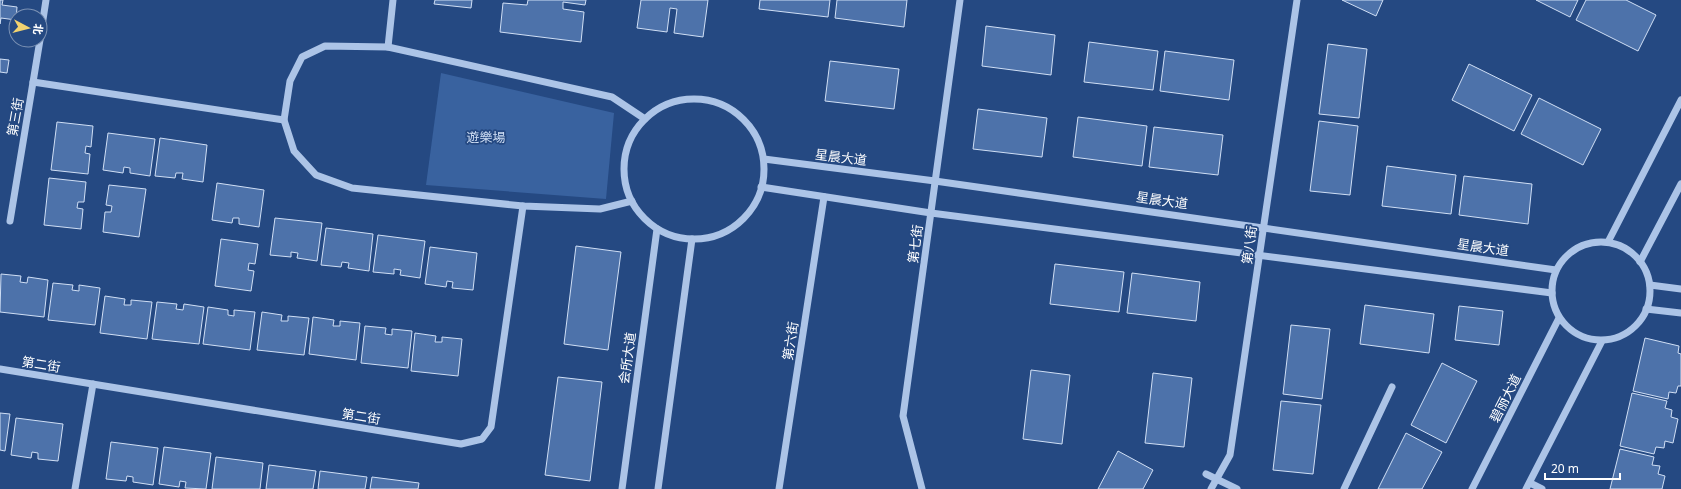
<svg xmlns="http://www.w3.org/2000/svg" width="1681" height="489" font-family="'Noto Sans','Noto Sans SC',sans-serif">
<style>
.green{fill:#39629f}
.building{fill:#4d72aa;stroke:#d0dff5}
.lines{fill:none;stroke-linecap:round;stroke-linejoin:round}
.minor{stroke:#acc4e7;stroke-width:7}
.labels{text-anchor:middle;stroke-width:3.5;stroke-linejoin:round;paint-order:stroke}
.street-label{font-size:13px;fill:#fff;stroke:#254982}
.park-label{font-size:13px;fill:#d0dff5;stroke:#254982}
</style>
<rect width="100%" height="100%" fill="#254982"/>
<path class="green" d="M441,73L614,113L606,199L426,185Z"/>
<g class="building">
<path d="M0,0H3L2,5L17,7L16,20L1,18L0,24Z"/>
<path d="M435,0H472L471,8L434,4Z"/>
<path d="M528,0H586L585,5L563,2V9L584,12L581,42L500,32L503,3L527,5Z"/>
<path d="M641,0H708L703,37L674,33L677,9L670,8L667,32L637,28Z"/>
<path d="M760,0H830L828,17L759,9Z"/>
<path d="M837,0H907L904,27L835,18Z"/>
<path d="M1342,0H1383L1376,16Z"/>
<path d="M1536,0H1578L1570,17Z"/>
<path d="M1586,0H1626L1656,15L1638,51L1576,20Z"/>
<path d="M986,26L1055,35L1051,75L982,66Z"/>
<path d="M1089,42L1158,51L1153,90L1084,82Z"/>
<path d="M1328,44L1367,49L1359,118L1319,114Z"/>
<path d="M1165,51L1234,60L1229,100L1160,91Z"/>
<path d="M0,59L9,60L7,73L0,72Z"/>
<path d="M830,61L899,69L894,109L825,101Z"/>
<path d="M1469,64L1532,95L1514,131L1452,100Z"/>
<path d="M1539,98L1601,129L1583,165L1521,134Z"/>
<path d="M978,109L1047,118L1042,157L973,149Z"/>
<path d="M1078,117L1147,126L1142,166L1073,157Z"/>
<path d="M1319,121L1358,126L1350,195L1310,191Z"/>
<path d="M57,122L93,126L91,147L86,146L85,153L90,154L88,174L51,170Z"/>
<path d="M1154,127L1223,135L1218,175L1149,167Z"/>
<path d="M108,133L155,139L150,176L130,173V168L124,167L123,173L103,170Z"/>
<path d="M160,138L207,145L203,182L182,179L183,173H176L175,178L155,176Z"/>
<path d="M1387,166L1456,175L1451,214L1382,206Z"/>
<path d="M1464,176L1532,184L1528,224L1459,215Z"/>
<path d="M49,178L86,182L84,202H78L77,208L83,209L81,229L44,225Z"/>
<path d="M217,183L264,190L259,227L239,224V218H233L232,223L212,220Z"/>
<path d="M109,185L146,189L139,237L103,232L105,212H111L112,206L106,205Z"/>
<path d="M275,218L322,223L317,261L297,258L298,253L291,252V257L270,255Z"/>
<path d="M326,228L373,234L369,271L348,268L349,263L342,262L341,267L321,265Z"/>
<path d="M378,235L425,241L420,278L400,275L401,270L394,269V274L373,272Z"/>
<path d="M221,239L258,244L255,264L249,263L248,270L254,271L251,291L215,286Z"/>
<path d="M576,246L621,252L608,350L564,344Z"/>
<path d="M430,247L477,253L473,290L452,288L453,282L447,281L446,287L425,284Z"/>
<path d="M1055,264L1124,272L1119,312L1050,304Z"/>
<path d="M1132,273L1200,282L1196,321L1127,313Z"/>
<path d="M1,274L21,276L20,282L27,283L28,277L48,280L44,317L0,312Z"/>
<path d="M53,283L73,285L72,290L79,291V285L100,288L95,325L48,320Z"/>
<path d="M105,296L125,299L124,305H131V300L152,302L147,339L100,333Z"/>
<path d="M157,302L177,304L176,309L183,310L184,304L204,307L199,344L152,339Z"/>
<path d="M1365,305L1434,314L1429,353L1360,344Z"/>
<path d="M1459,306L1503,311L1499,345L1455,340Z"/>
<path d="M208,307L228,310V315L234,316V310L255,312L250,350L203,344Z"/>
<path d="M262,312L282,315L281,321H288V316L309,318L304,355L257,350Z"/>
<path d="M313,317L334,320L333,326H340V321L360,323L356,360L309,354Z"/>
<path d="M1291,325L1330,329L1322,399L1283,394Z"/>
<path d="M365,326L386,328L385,334L392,335V329L412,331L408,368L361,363Z"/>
<path d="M415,333L436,336L435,342H442V337L462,339L458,376L411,371Z"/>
<path d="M1645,338L1679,346L1678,353L1681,354V386H1678L1676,393L1669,392L1668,399L1633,391Z"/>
<path d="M1442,363L1477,381L1446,443L1411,425Z"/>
<path d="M1031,370L1070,375L1062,444L1023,439Z"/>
<path d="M1153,373L1192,378L1184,447L1145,443Z"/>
<path d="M558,377L602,382L590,481L545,475Z"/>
<path d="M1632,393L1667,401L1665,408L1672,410L1671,417L1678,419L1673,443L1665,441L1664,448L1656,447L1654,454L1620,446Z"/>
<path d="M1281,401L1321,405L1313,474L1273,470Z"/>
<path d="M0,413L10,414L5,451L0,450Z"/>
<path d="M16,418L63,424L58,461L38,459V453L32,452L31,458L11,455Z"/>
<path d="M1406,433L1442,452L1422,489H1378Z"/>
<path d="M111,442L158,448L153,485L133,482V477L127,476L126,481L106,479Z"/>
<path d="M164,447L211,453L206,489L185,488L186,482L180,481L179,487L159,484Z"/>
<path d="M1620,449L1654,457L1652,465L1660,466L1658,474L1665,476L1662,489H1610Z"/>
<path d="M1118,451L1153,470L1143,489H1098Z"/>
<path d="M216,457L263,463L260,489H212Z"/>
<path d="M269,465L316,471L313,489H266Z"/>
<path d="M320,471L367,477L365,489H318Z"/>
<path d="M372,477L419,483L418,489H370Z"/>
</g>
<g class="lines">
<g class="minor">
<path d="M40,39L46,0"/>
<path d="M388,47L393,0"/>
<path d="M33,82L284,120"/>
<circle cx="694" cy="169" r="70"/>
<path d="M764,159L935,181L1556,270"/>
<path d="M761,187L931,213L1552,293"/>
<path d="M632,201L600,209L523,206L352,188L316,175L294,151L284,120L290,81L302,57L325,46L388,47L612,97L645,119"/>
<path d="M10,221L40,40"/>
<circle cx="1601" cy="291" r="49"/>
<path d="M1608,242L1681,100"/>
<path d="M1640,262L1681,184"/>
<path d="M1650,285L1681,289"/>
<path d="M1646,309L1681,313"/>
<path d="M0,369L461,444L482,439L491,427L523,206"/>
<path d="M1206,474L1237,489"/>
<path d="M1530,483L1542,489"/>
<path d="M75,489L93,384"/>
<path d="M622,489L657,229"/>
<path d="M658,489L692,239"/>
<path d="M779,489L824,197"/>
<path d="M922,489L903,416L960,0"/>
<path d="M1211,489L1230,455L1297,0"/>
<path d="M1344,489L1392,387"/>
<path d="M1472,489L1559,318"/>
<path d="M1526,489L1602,341"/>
</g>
</g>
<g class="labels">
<g class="street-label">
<text transform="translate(15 117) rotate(-80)" y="5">第三街</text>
<text transform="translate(841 157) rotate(7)" y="5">星晨大道</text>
<text transform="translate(1162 200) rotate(8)" y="5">星晨大道</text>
<text transform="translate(915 244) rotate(-82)" y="5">第七街</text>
<text transform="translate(1249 245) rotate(-82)" y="5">第八街</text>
<text transform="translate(1483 247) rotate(8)" y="5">星晨大道</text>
<text transform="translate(790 341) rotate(-81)" y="5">第六街</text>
<text transform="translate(627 358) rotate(-82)" y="5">会所大道</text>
<text transform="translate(41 364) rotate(9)" y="5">第二街</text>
<text transform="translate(1505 398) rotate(-63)" y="5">碧丽大道</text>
<text transform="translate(361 416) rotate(9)" y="5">第二街</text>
</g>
<g class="park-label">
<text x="486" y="142">遊樂場</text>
</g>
</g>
<g transform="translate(28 28) rotate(97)"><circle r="19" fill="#254982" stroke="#7c92b4"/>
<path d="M0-3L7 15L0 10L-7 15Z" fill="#f1d270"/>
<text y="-6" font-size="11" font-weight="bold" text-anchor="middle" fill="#ffffff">北</text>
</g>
<path d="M1545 473v6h75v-6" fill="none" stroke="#ffffff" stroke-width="2"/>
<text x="1551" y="473" font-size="12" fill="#ffffff" stroke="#254982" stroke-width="3" paint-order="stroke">20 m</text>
</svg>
